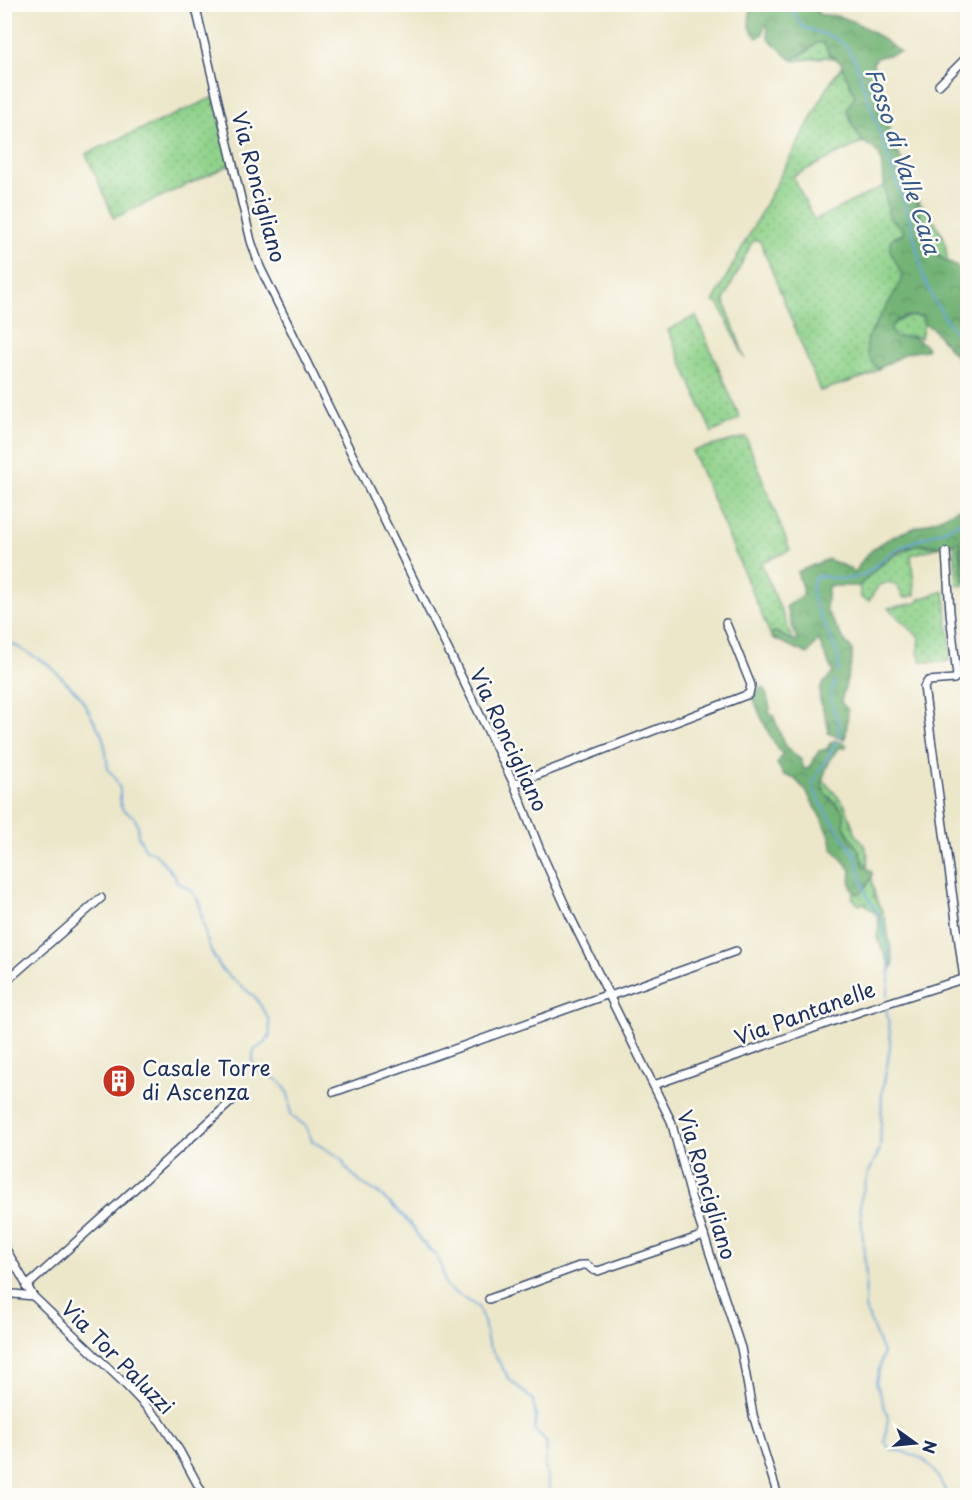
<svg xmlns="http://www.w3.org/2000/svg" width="972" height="1500" font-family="'Playpen Sans',sans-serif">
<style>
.grass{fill:url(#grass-dots);stroke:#558074;stroke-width:1.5}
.forest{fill:url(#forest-crowns);stroke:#47726a;stroke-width:1.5}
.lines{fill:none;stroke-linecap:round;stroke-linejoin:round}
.stream{stroke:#69a6db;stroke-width:2}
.street-casing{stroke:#3a4b6e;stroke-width:10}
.street{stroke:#fff;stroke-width:7}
.labels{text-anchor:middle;stroke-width:5;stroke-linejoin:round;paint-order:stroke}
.street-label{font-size:21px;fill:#1b2f5e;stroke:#fdfcf7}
.poi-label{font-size:21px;fill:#1b2f5e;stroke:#fdfcf7;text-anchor:start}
.water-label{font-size:22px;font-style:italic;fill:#36598a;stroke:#fdfcf7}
</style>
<defs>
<pattern id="grass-dots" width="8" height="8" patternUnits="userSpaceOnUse" patternTransform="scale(1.5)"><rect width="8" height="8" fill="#8fd28a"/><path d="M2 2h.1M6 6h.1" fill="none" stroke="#74ab74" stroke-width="1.8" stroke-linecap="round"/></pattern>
<pattern id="forest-crowns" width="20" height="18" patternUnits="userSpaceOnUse" patternTransform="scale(1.5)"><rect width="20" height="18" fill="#73b476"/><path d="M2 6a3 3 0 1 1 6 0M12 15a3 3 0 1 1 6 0" fill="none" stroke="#5e9364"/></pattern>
</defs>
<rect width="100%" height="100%" fill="#fdfcf7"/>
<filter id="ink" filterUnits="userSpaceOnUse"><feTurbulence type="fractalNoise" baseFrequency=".0167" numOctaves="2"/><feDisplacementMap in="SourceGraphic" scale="12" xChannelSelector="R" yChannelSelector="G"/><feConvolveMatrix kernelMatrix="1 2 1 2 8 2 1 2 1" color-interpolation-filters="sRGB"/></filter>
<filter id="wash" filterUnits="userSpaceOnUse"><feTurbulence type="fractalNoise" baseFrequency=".008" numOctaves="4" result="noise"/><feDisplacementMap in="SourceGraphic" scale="24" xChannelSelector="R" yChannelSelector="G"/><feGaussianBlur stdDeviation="1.35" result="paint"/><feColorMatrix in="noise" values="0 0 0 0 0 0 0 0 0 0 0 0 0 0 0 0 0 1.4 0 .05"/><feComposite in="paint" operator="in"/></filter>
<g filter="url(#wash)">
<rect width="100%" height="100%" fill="#ede7ca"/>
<g class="grass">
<path d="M817,43H824L829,54L835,59L826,57L794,61L788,57L792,59L808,51Z"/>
<path d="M842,66L855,96C842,112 853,128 863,142L793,176L814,220L884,186L889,217L904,230L903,234L893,238L902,275L900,284L868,337C864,349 869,361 878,369L870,375L820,391L760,241L755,240L751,244L724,300L745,359L719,304L713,302L830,83Z"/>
<path d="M214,97L230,165L114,218L86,154Z"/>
<path d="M916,198C933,220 947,232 947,262C930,252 920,216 916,198Z"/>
<path d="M696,316L740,418L712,433L668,330Z"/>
<path d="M915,316L923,317L924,324L921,338L912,336L895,337L890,329C896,319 904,317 915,316Z"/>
<path d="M746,437L790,550L761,563L794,641H793L776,632L770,634L692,451Z"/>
<path d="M960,541L959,552L964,581L966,579V583L962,586L957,584L954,544Z"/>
<path d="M918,545L940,547L911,555L915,595L904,598L897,586L888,582L878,586L869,601L861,598L859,586C878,566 892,555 918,545Z"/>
<path d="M944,591L952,658L945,662H922L918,653L920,638L888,608L917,603L920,599Z"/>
<path d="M823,780L845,805L855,833L864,845L868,856L867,868L864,865L859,851L844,826L840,807L824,792L821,783Z"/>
<path d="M872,878L875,896L883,913L877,915L864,903L859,905L852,897L854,892L857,894Z"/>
<path d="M884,916L893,959V966L890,970L889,963L877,938L879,926L878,917Z"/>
</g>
<g class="forest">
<path d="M752,5H815L818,14C824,16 830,14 837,16C860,21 881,38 900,52L876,58L873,64L891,135L912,185L921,221L939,257L959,268L967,276V369L932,328L924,324L922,317C909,314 897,317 890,329L895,337C908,336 916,336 926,346L927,350L906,353L878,369C868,360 864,349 868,337L900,284L902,275L890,250V242L892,238L903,234L904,230L889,217L880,155L872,147L863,142L852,124L847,110L855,96L841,63L829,54L824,43H817L808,50L792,59L788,57L768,38L767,25L764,26L763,34L757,38C746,27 749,18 752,5Z"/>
<path d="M967,502L968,576L964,581L962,580L960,541C941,551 934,542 917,545C893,549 875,570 859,586H828L826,610L842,637L852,650V661L841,702L848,710L846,734L844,740L828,733C831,718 812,699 823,684C826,680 830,677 833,673L818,639L808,654L772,638L770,634L776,632L793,641L797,640L786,607L804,594L797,572L828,559L849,568L855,573C858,568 861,561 865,557C892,527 937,527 967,502Z"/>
<path d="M761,687L765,689L770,708L769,714L773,715L785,746L801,760L804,769H808L819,751L827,749L830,743L835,740L847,745L845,748H839C831,756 818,781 824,791C828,800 838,805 844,812V826L859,851L864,865L872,872V878L861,893L857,894C849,889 850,878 851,870L833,849L829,833L806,791L795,779L784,775L777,764L783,754C773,746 757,709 753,696Z"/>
</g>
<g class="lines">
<g class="stream">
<path d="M792,4L796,17L803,27L835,38L847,47L855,61L911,223L923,276L936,304L951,327L968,347"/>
<path d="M4,639L49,665L80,696L102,735L106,751L108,769L115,778L120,789V804L123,810L134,817L138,826V836L146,850L155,853L174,875L177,882L191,890L199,902L206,937L212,953L222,970L256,998L269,1020L270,1035L265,1043L254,1050C248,1078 267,1070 281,1083C290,1091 290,1105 291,1116L306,1126L312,1141L341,1158L346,1168L361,1183L377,1192L394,1207L414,1228L420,1240L436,1256L441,1264L445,1283L449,1289L478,1307L484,1322L488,1344L510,1380L533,1400L536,1419L534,1430L543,1437L547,1444L545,1467L549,1487L554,1496"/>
<path d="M838,672C846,645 796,598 817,576C829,576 843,581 854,578C870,575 879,560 892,552C917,537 944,534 968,517"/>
<path d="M835,681C823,708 844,718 839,737"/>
<path d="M837,741L813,782L814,790L824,809L855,855L866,895L879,914"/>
<path d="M880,916L891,966L887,997"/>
<path d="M886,1007L890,1033V1048L882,1094L880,1149L868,1174L860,1202L866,1277L865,1308L883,1353L876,1382L888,1417L885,1442L890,1449C928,1456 931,1463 948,1496"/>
</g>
</g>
</g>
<g filter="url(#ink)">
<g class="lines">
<defs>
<g id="street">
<path d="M195,4L251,241L260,267L514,784L540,850L570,916L671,1121L691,1196L741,1348L753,1415L778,1496"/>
<path d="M939,85L968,56"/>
<path d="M946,552L950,612L957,676L954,679L928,681L924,687L964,979"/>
<path d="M514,784L749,694L751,685L726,623"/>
<path d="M4,983L101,898"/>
<path d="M610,996L736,951"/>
<path d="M654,1085L862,1011L966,978"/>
<path d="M334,1092L609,994"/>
<path d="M4,1246L33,1296L123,1382L160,1421L179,1450L204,1496"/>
<path d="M26,1287L233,1100"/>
<path d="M4,1293L33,1296"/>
<path d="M489,1299L582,1265H587L593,1270L598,1271L704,1235"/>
</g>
</defs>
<use href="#street" class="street-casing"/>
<use href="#street" class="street"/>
</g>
</g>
<defs>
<symbol id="building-disc" viewBox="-11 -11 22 22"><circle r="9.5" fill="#c8321e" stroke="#fdfcf7"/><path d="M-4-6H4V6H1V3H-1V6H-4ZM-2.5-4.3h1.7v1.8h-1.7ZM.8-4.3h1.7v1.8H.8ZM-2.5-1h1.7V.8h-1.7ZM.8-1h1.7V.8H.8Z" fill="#fff"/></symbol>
</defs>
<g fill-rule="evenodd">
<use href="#building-disc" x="100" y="1062" width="38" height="38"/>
</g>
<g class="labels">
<g class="street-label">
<text transform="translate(258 187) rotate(75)" y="7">Via Roncigliano</text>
<text transform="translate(508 740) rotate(65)" y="7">Via Roncigliano</text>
<text transform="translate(805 1014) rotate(-20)" y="7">Via Pantanelle</text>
<text transform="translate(706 1185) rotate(73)" y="7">Via Roncigliano</text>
<text transform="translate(117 1358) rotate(45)" y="7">Via Tor Paluzzi</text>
</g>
<g class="poi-label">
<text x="142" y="1076">Casale Torre<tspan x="142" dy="24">di Ascenza</tspan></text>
</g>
<g class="water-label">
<text transform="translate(903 161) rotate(72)" y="8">Fosso di Valle Caia</text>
</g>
</g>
<rect width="972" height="1500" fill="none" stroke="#fdfcf7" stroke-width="24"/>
<g transform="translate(915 1443) rotate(105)" stroke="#fdfcf7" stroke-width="4.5" paint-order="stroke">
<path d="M0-4.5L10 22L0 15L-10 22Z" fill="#1b2f5e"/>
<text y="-9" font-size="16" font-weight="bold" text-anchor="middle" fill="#1b2f5e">N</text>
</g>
</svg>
